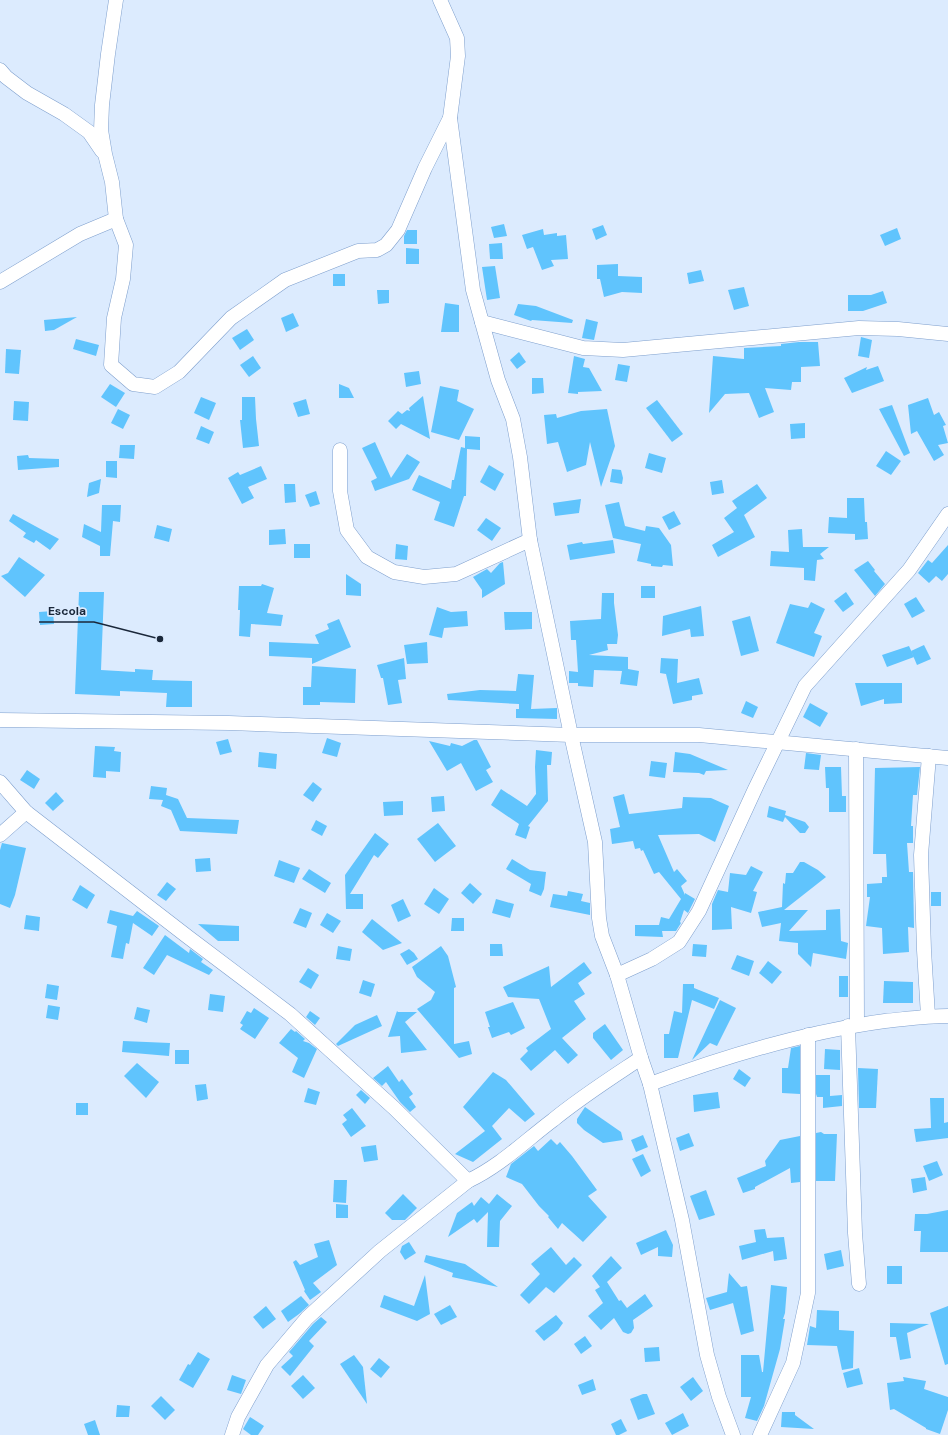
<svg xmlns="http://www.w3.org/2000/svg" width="948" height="1435" font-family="'DM Sans',sans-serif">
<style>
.building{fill:#60c4fd}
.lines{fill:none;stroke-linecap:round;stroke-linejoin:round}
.minor-casing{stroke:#7e9fcd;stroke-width:15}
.minor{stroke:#fff;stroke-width:14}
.leader{fill:none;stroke:#1a273a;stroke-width:1.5}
.callout-dot{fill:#1a273a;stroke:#dcebfe;stroke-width:1.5}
.callout-label{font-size:12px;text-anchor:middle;font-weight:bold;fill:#1a273a;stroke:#dcebfe;stroke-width:3.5;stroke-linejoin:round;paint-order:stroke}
</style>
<rect width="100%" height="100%" fill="#dcebfe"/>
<g class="building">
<path d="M504,224L507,236L494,238L491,227Z"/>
<path d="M603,225L607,235L596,240L592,229Z"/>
<path d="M897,228L901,239L885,246L880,235Z"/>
<path d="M543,229L544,235L557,233V236L566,235L568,259L551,260L554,266L542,270L533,247L527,249L522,235Z"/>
<path d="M407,230H417V244H404V236Z"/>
<path d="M502,243L503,259H490L489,244Z"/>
<path d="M406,248L419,249V264H406Z"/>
<path d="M618,264V276L642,277V293L622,292L604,297L600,279H597V265Z"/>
<path d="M495,266L500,298L487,300L482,267Z"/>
<path d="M701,270L704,281L689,284L687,273Z"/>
<rect x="333" y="274" width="12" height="12"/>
<path d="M744,287L749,306L734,310L728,290Z"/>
<path d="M377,290H389V303L378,304Z"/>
<path d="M883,291L887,303L863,311H848V295H871Z"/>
<path d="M445,303L459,305V332H441Z"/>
<path d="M518,304L536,306L573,320L572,323L532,320L531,321L514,315Z"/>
<path d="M293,313L299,326L286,332L281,318Z"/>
<path d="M77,317L54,330L45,331L44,320Z"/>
<path d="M586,319L598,322L594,340L582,338Z"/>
<path d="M247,329L254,340L240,350L232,338Z"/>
<path d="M861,337L872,340L869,358L858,356Z"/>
<path d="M76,339L99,345L96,356L73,349Z"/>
<path d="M799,342H818L820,366L801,367V382H792L791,390L765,388L774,412L759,418L749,393L725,394L709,413L713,356L744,359V348L781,346V344Z"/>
<path d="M6,349L21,350L19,374L5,373Z"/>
<path d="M519,352L526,362L517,369L510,360Z"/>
<path d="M253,356L261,368L249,377L240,365Z"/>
<path d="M574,356L585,359L583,367L589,368L602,391L578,392V394L568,393Z"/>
<path d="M618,364L630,366L627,382L615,380Z"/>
<path d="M878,366L884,381L852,393L844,378L867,367L866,370Z"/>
<path d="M419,371L421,384L406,387L404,373Z"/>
<path d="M532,378H543L544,393L532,394Z"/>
<path d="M110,384L125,393L116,407L101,397Z"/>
<path d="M339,384L349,388L354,398H339Z"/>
<path d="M440,386L459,390L457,401L474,409L459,440L431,432Z"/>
<path d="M423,396L430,439L401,424L396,429L388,421L398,411L402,414L407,410L410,411L409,408Z"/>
<path d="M201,397L216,403L209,420L194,413Z"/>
<path d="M242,397H255L256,419L259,446L243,448L240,420H242Z"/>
<path d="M928,398L934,415L939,412L946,425L943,426L948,443L938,445L944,455L934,461L917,431L911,434L908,405Z"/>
<path d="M306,399L310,414L298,417L293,403Z"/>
<path d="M657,400L683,434L672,442L646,408Z"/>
<path d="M14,401L29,402L28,421L13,420Z"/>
<path d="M892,405L910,453L904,456L879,409Z"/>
<path d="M118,409L130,415L123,429L111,423Z"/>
<path d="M607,409L615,446L601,487L590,442L586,465L567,472L558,442L547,444L544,415L556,414L557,418L581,411Z"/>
<path d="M805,423V438L791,439L790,424Z"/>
<path d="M201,426L214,432L209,444L196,439Z"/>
<path d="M465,436L480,437V450L467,449L466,496H464L454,527L434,520L440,502L412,490L419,475L451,489L452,480H454L461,447L465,448Z"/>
<path d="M375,442L391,478L407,454L420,462L409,479L375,491L371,481L377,478L362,448Z"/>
<path d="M120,445H135L134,459L119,458Z"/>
<path d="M886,451L901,461L891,475L876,466Z"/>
<path d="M649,453L666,458L662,473L645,468Z"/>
<path d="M28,455L29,458L59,459V467L18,470L17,456Z"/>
<path d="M106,461H117V478L106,477Z"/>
<path d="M489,465L504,474L495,491L480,482Z"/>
<path d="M261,466L267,479L248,487L254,498L242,504L228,478L238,472L240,475Z"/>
<path d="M612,469L621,470L623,478L622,484L610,482Z"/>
<path d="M101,479L99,493L87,497L89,483Z"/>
<path d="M722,480L724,493L712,495L710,482Z"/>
<path d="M284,484H295L296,502L285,503Z"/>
<path d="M757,484L767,498L744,515L755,537L718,557L712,545L734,532L724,518L737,508L732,501Z"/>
<path d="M316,491L320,504L310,507L305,495Z"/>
<path d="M847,498H864L865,522H867L868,539L855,540V534L828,533L829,517L847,518Z"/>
<path d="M581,499L579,513L555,516L553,503Z"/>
<path d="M619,502L625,526L645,531L646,526L659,528L671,545L673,566L663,565L662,567L651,566V564L637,561L641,544L613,538L605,505Z"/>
<path d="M102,505H121L120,522L113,521L110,556H100V546L82,537L84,524L101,532Z"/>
<path d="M674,511L681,524L669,530L662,517Z"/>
<path d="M13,514L35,526L59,539L50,550L36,540L34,543L23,537L26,533L9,521Z"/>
<path d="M486,518L501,528L492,541L477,530Z"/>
<path d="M157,525L172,529L169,542L154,538Z"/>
<path d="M285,529L286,544L269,545V530Z"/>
<path d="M802,529L803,547H829L820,554L824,559L817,560L815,581L804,580V568L770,566L771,551L789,552L788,530Z"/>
<path d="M613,540L615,553L570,560L567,545L582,542L583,544Z"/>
<rect x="294" y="544" width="16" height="14"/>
<path d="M396,544L408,546L407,560L395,559Z"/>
<path d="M948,545V574L942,581L936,576L929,583L918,573L928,560L932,563Z"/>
<path d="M19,557L45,575L25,597L1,576L8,573Z"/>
<path d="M868,561L875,570L874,571L885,584L875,596L854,570Z"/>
<path d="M503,562L505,584L482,598V590L473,577L487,569L491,573L500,563Z"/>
<path d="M346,574L361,584V596L346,595Z"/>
<path d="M262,584L274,588L267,613L283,615L281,626L251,624L250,637L239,636L240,610H238L239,586H261Z"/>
<rect x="641" y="586" width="14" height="12"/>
<path d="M79,592H104L101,670L135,672V669L153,670L152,680L192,681V707H166L167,693L120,691V696L75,694Z"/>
<path d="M846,592L854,604L843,612L834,601Z"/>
<path d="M602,593H614V603L618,635L617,644H607L608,650L589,655L628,657V669L639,671L637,686L620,684L622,671L594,670L593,687L578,686V683H569V671L578,672L576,640H571L570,621L601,619Z"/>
<path d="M916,597L925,611L912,618L904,604Z"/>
<path d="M811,602L825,609L814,633L822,636L814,657L776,643L790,604L808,608Z"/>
<path d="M701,606L704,636L691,637L690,629L662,636L663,616Z"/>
<path d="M437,607L451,612L467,611L468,626L444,628L442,638L429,635Z"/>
<path d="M53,611L54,624L40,625L39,612Z"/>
<path d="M504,612H532V629L505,630Z"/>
<path d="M750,616L759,651L741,656L732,621Z"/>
<path d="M339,619L351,647L312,664V658L269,656V642L319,644L315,635L329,629L327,624Z"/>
<path d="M427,642L428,663L407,664L404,645Z"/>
<path d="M924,645L931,659L917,665L911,651Z"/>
<path d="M909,646L914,657L887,667L882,655Z"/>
<path d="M404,658L406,679L398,680L402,703L388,705L383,678H381L377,665Z"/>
<path d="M661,658L678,659L677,683L699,678L703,694L692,696V700L673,704L666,674L660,673Z"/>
<path d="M312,666L356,669L355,703L320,702V705H303V687H311Z"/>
<path d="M518,674L534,675L531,709L557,708V719L516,718V709H519V704L448,700L447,694L480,690L516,691Z"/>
<path d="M855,683H902V703L884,704V699L861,706Z"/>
<path d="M746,701L758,707L753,718L741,713Z"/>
<path d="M810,703L828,713L820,727L803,717Z"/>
<path d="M327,738L341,743L337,757L322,753Z"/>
<path d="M228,739L232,752L220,755L216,742Z"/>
<path d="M474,740H477L491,767L486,770L493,782L476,791L461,763L447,771L429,741L450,746L451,743L462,746Z"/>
<path d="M95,746L115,747L114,751L121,752L120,772L106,771V778L93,777Z"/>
<path d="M536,750L552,752L551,765H547L548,801L528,826L530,827L526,839L515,835L519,824L491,805L501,789L527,806L536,794L535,767Z"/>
<path d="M259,752L277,754L276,769L258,767Z"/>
<path d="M675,752L690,754L728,770L706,771L704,775L699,773L673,772Z"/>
<path d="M806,753L821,755L819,770L804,769Z"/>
<path d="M651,761L667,763L665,778L649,776Z"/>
<path d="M825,767H841L842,796H846V812H829V788H826Z"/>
<path d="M920,767L917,795H913L911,826H913V843H907L909,872H913L914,928L908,927L909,952L883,954L882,928L866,926L870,897H867V884L882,883V877H887L886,854H873L875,768Z"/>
<path d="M27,770L40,779L34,789L20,780Z"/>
<path d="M313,782L322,789L313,802L303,795Z"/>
<path d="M151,786L167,788L166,795L178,799L187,818L239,820L237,834L180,831L171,810L161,806L163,800L149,799Z"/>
<path d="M56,792L64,801L53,811L45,803Z"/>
<path d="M624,794L629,814L682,808L683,797L711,798L729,806L715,842L699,834L658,835L674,872L677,869L687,881L681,886L685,895V893L695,899L688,913L684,910L680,922L681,923L676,931H662L663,937L635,936V925H659L661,917L669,919L681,899L659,872L654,874L643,850L641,851L640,848L635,849L633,841L612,844L610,829L620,827L613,797Z"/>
<path d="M444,796L445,811L432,812L431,797Z"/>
<path d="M403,801V815L384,816L383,802Z"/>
<path d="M769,806L786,811L785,815L805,822L809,827L805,833H800L785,817L783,822L767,817Z"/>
<path d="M316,820L327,826L322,836L311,830Z"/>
<path d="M438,823L456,846L435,862L417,839Z"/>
<path d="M375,833L389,844L378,858L374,855L350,894H363V909H346L345,875Z"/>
<path d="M2,843L26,848L15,895L10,908L0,904V850Z"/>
<path d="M210,858L211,871L196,872L195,859Z"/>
<path d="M512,859L530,870L546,872L544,889L541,896L529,891L531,884L506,869Z"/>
<path d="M279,860L300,868L294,883L274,876Z"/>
<path d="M800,862H804L818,870L826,877L784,910H808L789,931L826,930V910L840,909L841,941L848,943L846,959L813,953L811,967L798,954V943L779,941L781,923L762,927L758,912L782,907L783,883L785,884L786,873H793Z"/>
<path d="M751,866L763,872L753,891L757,892L751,913L731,907L732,929L712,930V904L718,890L728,892L730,873L746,875Z"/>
<path d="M309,869L331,883L325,893L302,879Z"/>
<path d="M167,882L176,889L166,901L157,895Z"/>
<path d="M470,883L482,894L473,904L461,893Z"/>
<path d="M80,885L95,895L87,909L72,900Z"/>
<path d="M434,888L449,899L439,914L424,904Z"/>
<path d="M568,891L583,894L581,901L590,903V915L550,907L553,894L567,896Z"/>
<rect x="931" y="892" width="10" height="14"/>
<path d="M403,899L411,916L398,922L391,905Z"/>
<path d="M496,899L514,904L510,918L492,913Z"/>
<path d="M300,908L312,913L306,928L293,923Z"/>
<path d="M110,910L133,916L137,911L159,926L152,936L133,923L129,944L126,943L123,959L111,957L117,926L107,923Z"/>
<path d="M327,913L341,921L333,933L320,925Z"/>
<path d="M26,915L40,917L39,931L24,929Z"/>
<path d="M452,918H464V931H451Z"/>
<path d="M372,919L402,943L383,950L362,932Z"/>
<path d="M198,924L239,926V941H218Z"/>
<path d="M165,935L189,953L190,949L203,959L201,962L213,970L209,975L167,955L154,975L143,968Z"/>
<path d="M490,944H502L503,956H490Z"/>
<path d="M693,944L707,945L706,957L692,956Z"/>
<path d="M338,946L352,949L350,961L336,959Z"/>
<path d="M441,946L448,956L456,987L454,988V1044L469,1041L472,1054L459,1058L417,1009L431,1000L435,992L417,977L412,967Z"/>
<path d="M409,949L414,953L418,959L407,965L400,954Z"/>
<path d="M737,955L754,961L749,976L731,969Z"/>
<path d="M768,961L782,972L772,984L759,973Z"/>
<path d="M584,962L592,973L578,983L585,994L574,1001L586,1019L562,1038L578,1055L568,1064L555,1050L531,1071L520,1059L528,1051L526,1048L551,1029L539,999L508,997L503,987L549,966L551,987Z"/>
<path d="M308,968L319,975L311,989L299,982Z"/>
<rect x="839" y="976" width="9" height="21"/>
<path d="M363,980L375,984L371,997L359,993Z"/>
<path d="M884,981L913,982V1003H883Z"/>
<path d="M47,984L59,986L57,1000L45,998Z"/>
<path d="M683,984H694V988L719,998L714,1009L692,1000L678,1058H664V1034H669L674,1011L682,1013Z"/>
<path d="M210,994L225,996L223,1012L208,1010Z"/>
<path d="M720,1000L736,1008L717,1046L710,1043L692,1060Z"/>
<path d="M513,1002L525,1028L511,1035L509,1032L492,1038L488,1027H490L485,1012Z"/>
<path d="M48,1005L60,1007L58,1020L46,1018Z"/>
<path d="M137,1007L150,1010L147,1023L134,1019Z"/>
<path d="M254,1008L269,1018L255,1039L240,1029L243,1025L240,1023L247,1011L251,1013Z"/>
<path d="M310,1011L320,1018L315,1025L306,1017Z"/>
<path d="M397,1011L398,1012H417L405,1022L427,1050L401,1053L400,1036L388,1037Z"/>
<path d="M377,1015L382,1026L338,1046L336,1044L355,1025Z"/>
<path d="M605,1024L623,1050L611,1060L593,1038V1033Z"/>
<path d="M291,1029L295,1032L296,1031L305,1039L303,1041L309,1043L317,1049L304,1078L292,1072L298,1058L279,1043Z"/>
<path d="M123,1041L170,1043L169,1056L122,1052Z"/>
<path d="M800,1046V1094L782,1093V1068H788L791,1048Z"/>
<path d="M825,1049L840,1050V1070L824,1069Z"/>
<rect x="175" y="1050" width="14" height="14"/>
<path d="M137,1063L159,1082L146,1098L124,1076Z"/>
<path d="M388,1066L399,1082L402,1079L413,1094L409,1097L416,1107L410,1112L400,1102L386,1082L382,1086L373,1078Z"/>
<path d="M858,1068L878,1069L876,1108H859Z"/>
<path d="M739,1069L751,1078L745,1087L733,1079Z"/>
<path d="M493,1072L506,1080L535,1114L525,1122L509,1108L492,1126L502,1139L473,1162L455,1154L485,1131L463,1107Z"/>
<path d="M816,1075H830V1096L842,1095V1106L823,1108V1097H817L816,1094Z"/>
<path d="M206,1084L208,1099L197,1101L195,1085Z"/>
<path d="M308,1088L320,1092L316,1105L304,1102Z"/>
<path d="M361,1090L370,1098L365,1104L356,1095Z"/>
<path d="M718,1092L720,1108L694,1112L693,1095Z"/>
<path d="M930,1098H944V1123L948,1122V1138L916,1142L914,1129L931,1128Z"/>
<rect x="76" y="1103" width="12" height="12"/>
<path d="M585,1107L621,1132L623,1140L603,1143L584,1130L577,1123V1119Z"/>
<path d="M352,1108L366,1126L351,1137L342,1124L347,1120L343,1115Z"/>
<path d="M821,1132L824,1134H837L835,1181H816V1133Z"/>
<path d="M689,1133L694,1146L680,1151L676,1138Z"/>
<path d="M643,1135L648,1147L636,1152L631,1140Z"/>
<path d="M800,1136V1182L791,1183L790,1168L755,1187V1189L743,1193L737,1178L766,1166L765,1161L780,1140Z"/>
<path d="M551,1139L557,1145L560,1142L572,1156L597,1190L588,1196L607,1217L583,1242L562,1223L558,1229L548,1217L549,1216L539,1206L522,1184L506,1177L511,1164L534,1146L538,1151Z"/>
<path d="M376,1145L378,1160L364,1162L361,1147Z"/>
<path d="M643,1154L651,1171L641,1177L632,1159Z"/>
<path d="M937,1161L943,1175L929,1181L923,1166Z"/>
<path d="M925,1177L927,1190L913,1193L911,1179Z"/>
<path d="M334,1180H347L346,1203L333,1202Z"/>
<path d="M706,1190L715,1215L699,1220L690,1196Z"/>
<path d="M403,1194L417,1208L405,1220H392L385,1213Z"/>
<path d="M497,1194L512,1206L500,1221L499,1247H487L488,1212L477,1223L474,1219L448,1237L457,1213L472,1202L474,1206L481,1197L489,1204Z"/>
<path d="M336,1204L348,1205V1218H336Z"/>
<path d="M948,1210V1252H920L921,1231H914L915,1214H927Z"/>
<path d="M765,1229L767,1238L784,1237L787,1259L774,1261L773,1251L742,1260L739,1246L756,1242L754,1230Z"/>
<path d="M666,1230L673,1245L672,1257L658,1256V1247L641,1255L636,1243Z"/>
<path d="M329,1240L337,1265L313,1283L321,1292L310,1300L304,1291L305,1290L293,1262L296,1260L300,1265L318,1257L314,1244Z"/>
<path d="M409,1242L416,1253L405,1260L400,1252L402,1246Z"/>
<path d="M551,1247L566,1265L574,1257L582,1265L554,1293L546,1287L529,1304L520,1295L540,1274L531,1264Z"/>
<path d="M841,1250L844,1266L827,1270L824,1254Z"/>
<path d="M426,1255L465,1264L498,1287L452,1277L453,1273L424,1262Z"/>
<path d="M611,1256L622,1268L607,1282L619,1301L621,1300L627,1308L645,1294L653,1306L633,1320L634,1328L631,1333L628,1334L623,1332L614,1318L601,1330L588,1316L603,1303L595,1290L600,1287L592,1276Z"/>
<rect x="887" y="1266" width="15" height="18"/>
<path d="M729,1273L741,1287L747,1286L754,1331L741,1335L733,1303L710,1310L706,1298L727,1292Z"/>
<path d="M425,1275L430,1314L417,1321L380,1307L384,1295L414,1306Z"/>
<path d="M771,1285L787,1287L785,1313L783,1319H785L780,1349L764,1406L757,1421L745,1418L751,1397H741V1355H759L762,1372H763Z"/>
<path d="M301,1296L309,1305L299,1314L288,1322L281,1311Z"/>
<path d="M450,1305L457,1317L441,1325L434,1314Z"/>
<path d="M266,1306L276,1319L263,1329L253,1317Z"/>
<path d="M948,1306V1364L945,1365L930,1313Z"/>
<path d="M817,1310L839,1311V1330L854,1331L853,1368L842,1370L837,1346L807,1345L810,1326L816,1328Z"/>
<path d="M556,1315L563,1323L558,1330L544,1341L535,1331Z"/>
<path d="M321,1317L327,1322L309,1341L314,1346L290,1376L281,1367L293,1356L289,1352L313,1324Z"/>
<path d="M890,1323L929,1324L907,1333L911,1358L900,1360L896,1337H890Z"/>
<path d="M585,1336L592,1346L581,1354L574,1344Z"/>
<path d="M659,1347L660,1361L645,1362L644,1348Z"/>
<path d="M198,1352L210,1359L193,1388L179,1380L188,1364L190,1365Z"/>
<path d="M354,1355L363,1367L367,1404L340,1364Z"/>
<path d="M379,1358L390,1367L381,1378L370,1369Z"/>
<path d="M859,1368L863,1384L847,1388L843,1373Z"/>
<path d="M232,1375L246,1380L241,1394L227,1390Z"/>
<path d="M303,1375L315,1388L303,1399L291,1386Z"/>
<path d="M693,1377L703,1391L691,1401L680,1387Z"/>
<path d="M903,1377L926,1381L924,1389L948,1397V1410L940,1434L926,1429V1428L894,1409L890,1410L887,1383L904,1381Z"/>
<path d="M593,1379L596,1390L582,1395L578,1385Z"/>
<path d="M643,1394H647L655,1414L638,1420L630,1399Z"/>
<path d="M161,1396L175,1410L165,1420L151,1406Z"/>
<path d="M117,1405L130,1406L129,1417H116Z"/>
<path d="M782,1412H795V1415L814,1429L781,1427Z"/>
<path d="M683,1413L689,1426L672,1435L665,1423Z"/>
<path d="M250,1417L264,1426L258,1435H251L243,1429Z"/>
<path d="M621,1419L627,1431L619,1435H616L611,1424Z"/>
<path d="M95,1420L100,1435H88L84,1424Z"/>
</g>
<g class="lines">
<defs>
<g id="minor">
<path d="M116,0L108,54L102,105L101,130L105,154L112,182L116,219L126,245L123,279L114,318L111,365L133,384L155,387L179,372L231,318L285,280L358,251L377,250L386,245L398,230L425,168L450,118"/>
<path d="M440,0L457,38L458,56L450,118L473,290L498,380L513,419L520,457L530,540L571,735L595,842L599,918L602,936L617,975L641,1058L650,1084L682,1220L707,1355L719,1397L733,1435"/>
<path d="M0,70L6,77L27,93L64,114L89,132L102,151"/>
<path d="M0,282L80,234L116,219"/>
<path d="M482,322L583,348L623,350L859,328L898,329L948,334"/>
<path d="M340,450V491L347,530L367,557L394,572L424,577L456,574L530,540"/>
<path d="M0,720L229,723L571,735H699L948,758"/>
<path d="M856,749L857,1025"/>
<path d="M0,782L26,812L188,937L290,1014L394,1108L468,1181"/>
<path d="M0,835L26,812"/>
<path d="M617,975L652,959L679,942L699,911L755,789L805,686L909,570L948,514"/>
<path d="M928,1016L924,950L921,855L929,756"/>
<path d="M848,1026L855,1233L859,1284"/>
<path d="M650,1084C726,1056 804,1032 885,1021C906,1019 926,1016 948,1016"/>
<path d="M232,1435L238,1417L267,1365L307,1318L380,1251L468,1181C500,1166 525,1141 553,1120C581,1097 611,1078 641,1058"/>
<path d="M760,1435L793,1363L808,1293V1035"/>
</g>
</defs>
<use href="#minor" class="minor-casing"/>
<use href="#minor" class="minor"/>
</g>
<path class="leader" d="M160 639L94 622H39"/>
<circle class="callout-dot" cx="160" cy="639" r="4"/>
<g class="callout-label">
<text x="67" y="615">Escola</text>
</g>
</svg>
